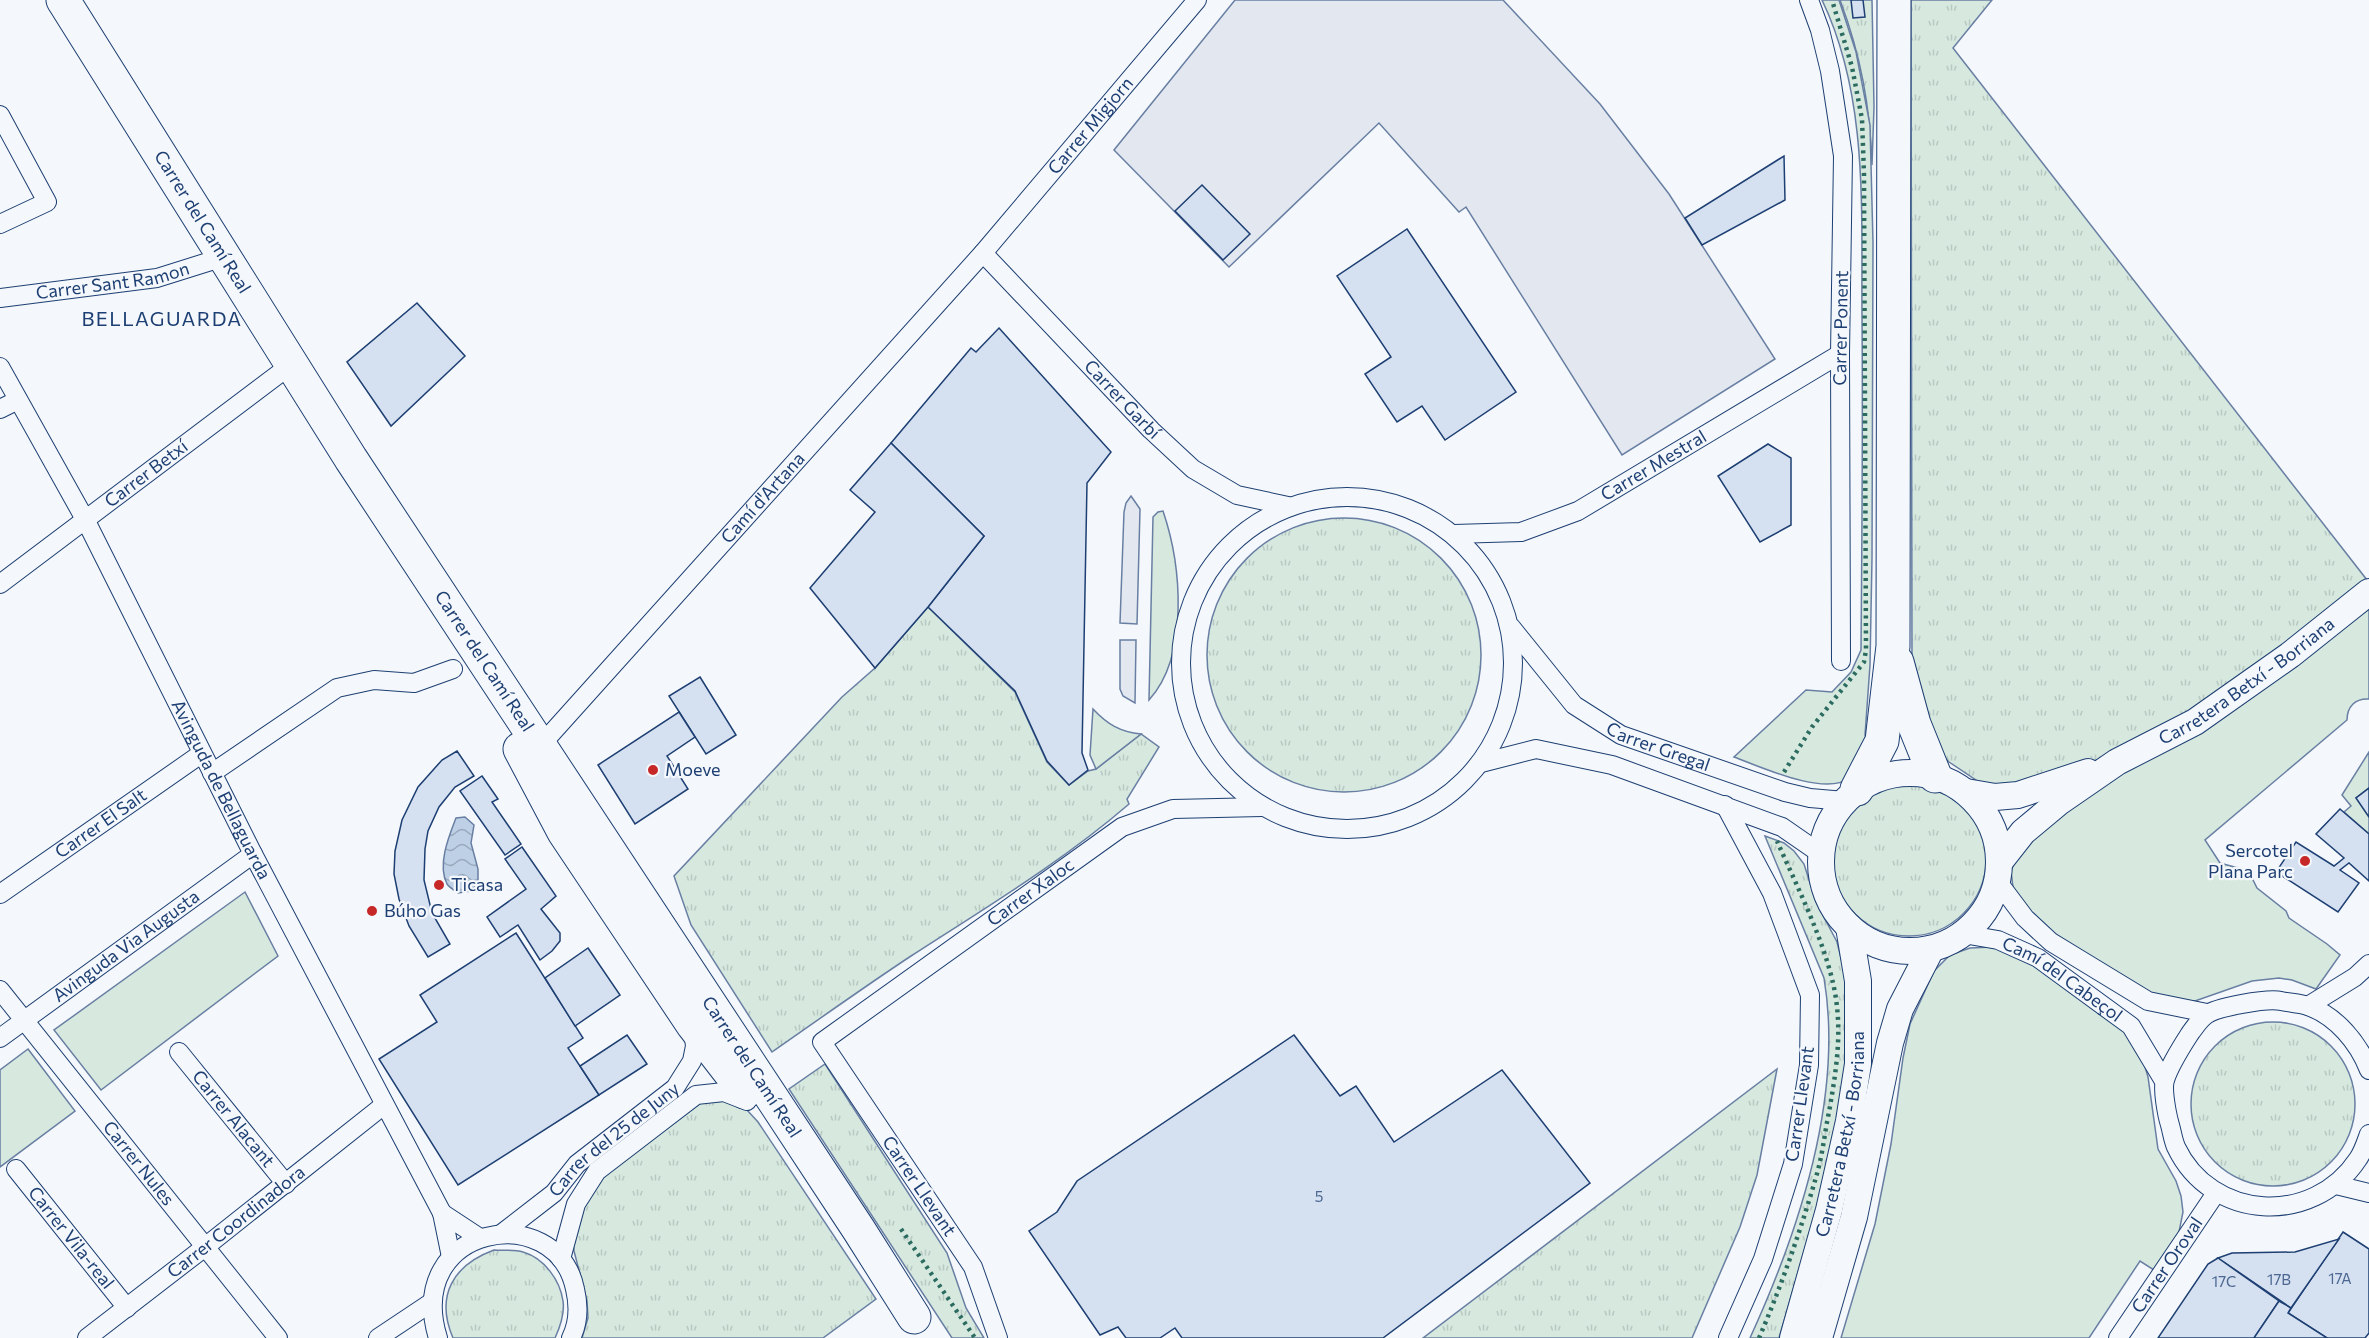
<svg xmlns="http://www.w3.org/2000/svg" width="2369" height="1338" font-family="Commissioner,sans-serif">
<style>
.grass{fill:url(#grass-tufts);stroke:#687fa3;stroke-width:1.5}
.green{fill:#d7e8df;stroke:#687fa3;stroke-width:1.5}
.parking{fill:#e3e8f0;stroke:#687fa3;stroke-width:1.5}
.water{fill:url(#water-waves);stroke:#687fa3;stroke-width:1.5}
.building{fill:#d5e0f0;stroke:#1d3f73;stroke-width:1.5}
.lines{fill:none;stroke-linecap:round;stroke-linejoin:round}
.street-casing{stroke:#1d3f73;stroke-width:20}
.secondary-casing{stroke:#1d3f73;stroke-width:28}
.highway-casing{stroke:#1d3f73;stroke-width:35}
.street{stroke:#f4f7fb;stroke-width:18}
.secondary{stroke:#f4f7fb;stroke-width:26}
.highway{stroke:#f4f7fb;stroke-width:33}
.hedge{stroke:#2c6c60;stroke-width:4.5;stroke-dasharray:3 4.5;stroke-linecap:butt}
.poi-dot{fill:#c62828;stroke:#f4f7fb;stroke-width:2}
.labels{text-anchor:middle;stroke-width:4.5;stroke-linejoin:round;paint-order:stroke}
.number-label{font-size:15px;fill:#4b6792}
.street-label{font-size:18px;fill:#1d3f73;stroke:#f4f7fb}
.poi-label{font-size:18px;fill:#1d3f73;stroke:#f4f7fb;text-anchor:start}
.neighbourhood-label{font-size:20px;letter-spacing:1.5px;fill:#1d3f73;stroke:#f4f7fb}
</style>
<defs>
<pattern id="grass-tufts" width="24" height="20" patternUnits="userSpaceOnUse" patternTransform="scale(1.5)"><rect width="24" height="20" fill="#d7e8df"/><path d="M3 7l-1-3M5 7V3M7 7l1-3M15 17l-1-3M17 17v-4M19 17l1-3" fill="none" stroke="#b8c8c3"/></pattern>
<pattern id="water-waves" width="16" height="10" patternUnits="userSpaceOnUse" patternTransform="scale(1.5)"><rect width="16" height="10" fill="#bed0e5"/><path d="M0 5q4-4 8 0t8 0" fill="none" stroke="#9aaabe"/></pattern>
</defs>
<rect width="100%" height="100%" fill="#f4f7fb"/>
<g class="grass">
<path d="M1840,0H1872L1874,107L1872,165C1870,106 1861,56 1840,0Z"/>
<path d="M1911,0H1992L1953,48L2367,580L2311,625L2188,713L2087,765L2016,788L1985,786L1949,762L1936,749L1912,674Z"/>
<circle cx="1344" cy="655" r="137"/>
<path d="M928,607L1015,692L1047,762L1069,785L1088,771L1096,769L1141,734L1159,747L1127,799L1129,804C1062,862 985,908 911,956C864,987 818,1020 772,1052L691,925L674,876L842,697L875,668Z"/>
<circle cx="1909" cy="859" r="77"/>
<path d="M1765,836L1784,843L1794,851L1804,864L1816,902L1837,942L1846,978V1073L1829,1166L1779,1338H1750C1799,1231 1844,1097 1824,978Z"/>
<circle cx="2273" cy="1104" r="82"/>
<path d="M825,1064L947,1253L966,1308L984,1338H952L789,1089Z"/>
<path d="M1777,1069L1757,1175L1740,1227L1692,1338H1423Z"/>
<path d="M719,1097L747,1110L758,1122L876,1299L823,1338H582L588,1318L587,1301L574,1251L573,1239L575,1222L593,1184L705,1100Z"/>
<path d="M494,1250C503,1251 514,1249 523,1252C544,1258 560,1280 563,1301C565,1314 560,1327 555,1338H453C435,1296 453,1265 494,1250Z"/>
</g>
<g class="green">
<path d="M1822,0H1839L1856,52L1870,125L1873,243L1872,558L1870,665L1865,735L1871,748C1865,757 1858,772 1849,778C1825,797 1759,766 1734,757L1806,690L1832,692L1851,672L1861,650C1862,540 1863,429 1862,318C1861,212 1869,98 1822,0Z"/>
<path d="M1163,511C1181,564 1190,655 1149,700L1153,517L1158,512Z"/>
<path d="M2369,609V699C2355,698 2347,707 2347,720L2205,840L2220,863L2245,870L2252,878L2257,888L2286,911L2289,918L2327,944L2340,955L2316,989L2292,980L2279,978L2252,981L2195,1001L2171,1000L2149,994L2049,930L2031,916L2013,887L2011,871L2019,851L2082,795L2267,684Z"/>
<path d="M1093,709C1107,724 1120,732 1141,734L1096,769L1090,755Z"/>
<path d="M2369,752V788L2356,798L2369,817V834L2344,812L2351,806L2342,795Z"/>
<path d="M245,892L278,956L101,1090L54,1030Z"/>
<path d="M1992,947L2017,954L2113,1020L2132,1038L2141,1053L2148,1077L2158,1149L2176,1181L2181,1196L2183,1212L2178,1237L2157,1272L2140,1261L2089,1338H1841L1875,1224L1891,1144L1903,1058L1910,1024L1934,971L1950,955L1970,948Z"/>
<path d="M28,1049L75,1111L0,1167V1070Z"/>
</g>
<g class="parking">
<path d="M1235,0H1503L1600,104L1669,194L1775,359L1622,455L1466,207L1459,212L1379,123L1229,267L1114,150Z"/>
<path d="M1131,496L1140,509L1137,624L1120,623L1124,512L1126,503Z"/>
<path d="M1120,640H1136L1135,703L1123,696L1120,689Z"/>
</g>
<path class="water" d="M465,817L474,825L471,843L478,869V883L471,891L458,893C455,891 449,887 447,884C437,865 449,836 456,818Z"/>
<g class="building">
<path d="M1851,0H1863L1865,17L1853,18Z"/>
<path d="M1784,156L1785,200L1702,245L1685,218Z"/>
<path d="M1202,185L1250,234L1223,260L1175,211Z"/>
<path d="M1407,229L1516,392L1445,440L1422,406L1397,422L1365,374L1391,357L1337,276Z"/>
<path d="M417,303L465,356L391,426L347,362Z"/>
<path d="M999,328L1111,452L1087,483L1082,753L1088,770L1069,785L1047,761L1015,691L928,607L984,536L891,443L971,348L976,352Z"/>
<path d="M891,443L984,536L928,607L875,668L810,588L875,512L850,490Z"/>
<path d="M1768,444L1791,458V525L1760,542L1718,476Z"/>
<path d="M700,677L736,735L706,754L669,696Z"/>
<path d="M679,712L695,737L667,756L688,789L635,824L598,765Z"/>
<path d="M457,751L474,776L455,787L439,807L428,831L425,849L424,880L432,913L450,944L428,957L409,926L399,899L394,874L395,851L402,820L418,787L442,760Z"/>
<path d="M482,776L498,799L492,802L521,844L505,855L460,791Z"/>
<path d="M2369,788V817L2356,798Z"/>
<path d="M2340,809L2369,834V881L2349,863L2340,870L2359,883L2338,912L2276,872L2296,842L2334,866L2344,858L2316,834Z"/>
<path d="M522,847L556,896L541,909L560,933V941L552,951L540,960L518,925L500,937L487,917L526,889L505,859Z"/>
<path d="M516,933L583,1038L568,1048L599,1095L458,1185L379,1059L437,1022L420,995Z"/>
<path d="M588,948L620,995L575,1026L545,978Z"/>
<path d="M627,1035L647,1064L599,1095L580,1066Z"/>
<path d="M1294,1035L1340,1096L1356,1086L1394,1142L1502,1070L1590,1183L1383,1338H1182L1175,1328L1160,1338H1126L1118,1327L1100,1335L1029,1231L1057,1212L1077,1181Z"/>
<path d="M2343,1232L2369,1249V1333L2365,1338H2327L2288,1313Z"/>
<path d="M2339,1239L2291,1308L2218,1258L2232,1253L2295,1252Z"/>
<path d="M2218,1258L2279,1301L2254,1338H2158L2208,1264Z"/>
<path d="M2279,1301L2291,1308L2288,1313L2327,1338H2254Z"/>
</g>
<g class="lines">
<defs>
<g id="street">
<path d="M1809,0L1820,30L1830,71L1843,156L1840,354L1841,661"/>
<path d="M0,115L47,202L0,224"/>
<path id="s1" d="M983,253L1151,430L1193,469L1237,495L1288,506"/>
<path id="s2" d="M0,298L157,278L224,257"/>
<path id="s3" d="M0,367L86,521L253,854L442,1213"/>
<path d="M0,409L18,400"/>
<circle cx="1347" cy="663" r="166"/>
<path id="s4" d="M1454,534L1521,532L1578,511L1840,354"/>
<path id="s5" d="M0,584L292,364"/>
<path id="s6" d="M1511,627L1574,705L1621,735L1785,792L1810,798L1845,801"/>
<path id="s7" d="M541,745L983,253L1197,0"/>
<path d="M1481,763L1536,749L1612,765L1782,827L1821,854"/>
<path d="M212,773L337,688L374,680L414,683L453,669"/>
<path d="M1725,805L1772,893L1810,995L1809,1065L1793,1164L1763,1259L1728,1338"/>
<path d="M1998,882L2025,918L2051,942L2148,1001L2207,1013"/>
<path id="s8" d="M0,894L201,754"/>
<path id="s9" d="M1963,934L1998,940L2038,958L2131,1026L2164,1081"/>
<path id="s10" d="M0,990L278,1338"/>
<path d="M2308,1006L2355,977L2369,964"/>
<path id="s11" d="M0,1038L253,854"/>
<path id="s12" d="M179,1052L286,1184"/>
<path d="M2369,1070C2358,1042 2336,1016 2308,1006C2299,1003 2290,1003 2281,1001C2268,998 2216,1007 2206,1015C2200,1019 2195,1027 2191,1032C2182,1046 2170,1064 2165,1080C2162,1089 2167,1115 2170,1125C2172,1132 2173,1140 2176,1147C2211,1221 2313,1227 2358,1159C2363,1152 2366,1142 2369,1134"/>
<path id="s13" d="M16,1169L127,1308"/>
<path d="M2336,1185L2369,1193"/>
<path id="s14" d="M501,1234L554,1193L577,1164L675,1088L692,1061L695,1046L693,1030"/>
<path d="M451,1257L442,1213L480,1238"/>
<path d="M561,1259L576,1204L597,1171L696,1095L724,1092L747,1101"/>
<path id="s15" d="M87,1338L205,1247L384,1105"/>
<path d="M378,1338L432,1302"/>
<path d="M438,1338C403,1225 556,1198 575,1289C579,1306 579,1322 571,1338"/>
<path id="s16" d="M998,1338L973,1267L822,1042L1122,827L1173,809L1262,807"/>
<path id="s17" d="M2118,1338L2216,1193"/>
</g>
<g id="secondary">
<circle cx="1910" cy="862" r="89"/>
<path d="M1966,792L1995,797L2018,795L2088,772"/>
<path id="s18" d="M2001,860L2023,832L2059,802L2117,762L2195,722L2290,655L2369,592"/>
<path id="s19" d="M1793,1338L1829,1210L1849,1121L1858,1064V981L1849,927"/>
<path d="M1819,1338L1854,1217L1890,1043L1900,1009L1931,949"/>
</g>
<g id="highway">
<path id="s20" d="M63,0L351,459L859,1230L914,1317"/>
<path d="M1897,662L1914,724L1935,776"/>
<path d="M520,749L564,832L693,1025L745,1092"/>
<path d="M1857,789L1882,741L1893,646L1894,0"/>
</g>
</defs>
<use href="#street" class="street-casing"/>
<use href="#secondary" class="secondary-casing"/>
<use href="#highway" class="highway-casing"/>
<use href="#street" class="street"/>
<use href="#secondary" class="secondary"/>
<use href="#highway" class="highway"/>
<g class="hedge">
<path d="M1784,772L1812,727L1864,662L1866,650L1864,174L1862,119L1852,67L1832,0"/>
<path d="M901,1229L975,1338"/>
<path d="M1759,1338C1781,1287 1803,1224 1818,1170C1823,1151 1825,1131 1829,1112C1835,1078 1841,1042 1837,1007C1832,955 1798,889 1777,841"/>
</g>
</g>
<g class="poi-dot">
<circle cx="653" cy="770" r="6"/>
<circle cx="2305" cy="861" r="6"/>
<circle cx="439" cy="885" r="6"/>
<circle cx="372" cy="911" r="6"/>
</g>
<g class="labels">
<g class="number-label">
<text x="1319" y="1202">5</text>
<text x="2340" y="1284">17A</text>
<text x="2279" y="1285">17B</text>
<text x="2224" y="1287">17C</text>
</g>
<g class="street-label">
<text dy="6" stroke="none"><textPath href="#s7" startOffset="828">Carrer Migjorn</textPath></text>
<text dy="6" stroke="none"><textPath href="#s20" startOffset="262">Carrer del Camí Real</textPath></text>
<text dy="6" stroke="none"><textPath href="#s2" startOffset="114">Carrer Sant Ramon</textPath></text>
<text transform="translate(1841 328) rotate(-89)" y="6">Carrer Ponent</text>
<text dy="6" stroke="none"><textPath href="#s1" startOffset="202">Carrer Garbí</textPath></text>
<text dy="6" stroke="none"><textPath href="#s4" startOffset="216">Carrer Mestral</textPath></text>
<text dy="6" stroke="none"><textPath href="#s5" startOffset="183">Carrer Betxí</textPath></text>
<text dy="6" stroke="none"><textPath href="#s7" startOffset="332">Camí d'Artana</textPath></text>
<text dy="6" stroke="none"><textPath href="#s20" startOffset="784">Carrer del Camí Real</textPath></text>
<text dy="6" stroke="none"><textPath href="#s18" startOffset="306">Carretera Betxí - Borriana</textPath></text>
<text dy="6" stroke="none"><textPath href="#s6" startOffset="195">Carrer Gregal</textPath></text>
<text dy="6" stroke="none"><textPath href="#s3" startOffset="477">Avinguda de Bellaguarda</textPath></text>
<text dy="6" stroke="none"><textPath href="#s8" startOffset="123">Carrer El Salt</textPath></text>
<text dy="6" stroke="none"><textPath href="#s16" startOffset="603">Carrer Xaloc</textPath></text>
<text dy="6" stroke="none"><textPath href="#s11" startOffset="156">Avinguda Via Augusta</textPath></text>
<text dy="6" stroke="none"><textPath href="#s9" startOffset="111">Camí del Cabeçol</textPath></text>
<text dy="6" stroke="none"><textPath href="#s20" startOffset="1270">Carrer del Camí Real</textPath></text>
<text transform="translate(1800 1104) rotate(-82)" y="6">Carrer Llevant</text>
<text dy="6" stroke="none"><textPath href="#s12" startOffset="86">Carrer Alacant</textPath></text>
<text dy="6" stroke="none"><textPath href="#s19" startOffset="210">Carretera Betxí - Borriana</textPath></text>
<text dy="6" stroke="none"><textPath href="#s14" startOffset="148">Carrer del 25 de Juny</textPath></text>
<text dy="6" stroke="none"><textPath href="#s10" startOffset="222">Carrer Nules</textPath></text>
<text transform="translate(919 1186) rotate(56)" y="6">Carrer Llevant</text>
<text dy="6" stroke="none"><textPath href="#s15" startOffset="189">Carrer Coordinadora</textPath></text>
<text dy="6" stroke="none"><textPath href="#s13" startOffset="88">Carrer Vila-real</textPath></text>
<text dy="6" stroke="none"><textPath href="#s17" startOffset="88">Carrer Oroval</textPath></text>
</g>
<g class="poi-label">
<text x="665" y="776">Moeve</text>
<text x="2293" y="857" text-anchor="end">Sercotel<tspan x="2293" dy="21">Plana Parc</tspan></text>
<text x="451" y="891">Ticasa</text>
<text x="384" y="917">Búho Gas</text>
</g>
<g class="neighbourhood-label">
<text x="162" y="326">BELLAGUARDA</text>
</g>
</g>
</svg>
